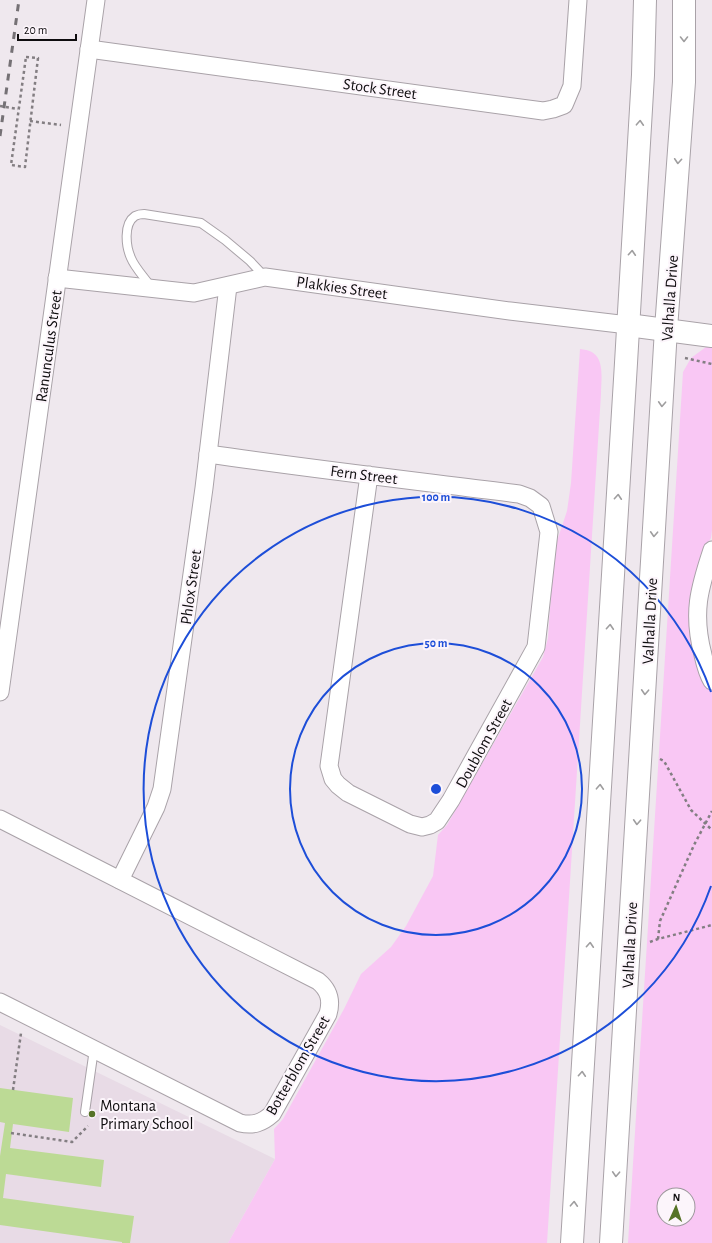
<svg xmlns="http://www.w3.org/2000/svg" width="712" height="1243" font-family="'Alegreya Sans',sans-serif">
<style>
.built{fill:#e8dbe6}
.green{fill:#f9c7f4;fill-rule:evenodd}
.building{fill:#bcda95}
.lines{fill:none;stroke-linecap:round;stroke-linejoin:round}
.lane-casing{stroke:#a9a2a8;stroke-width:10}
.street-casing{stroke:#a9a2a8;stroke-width:19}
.secondary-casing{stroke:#a9a2a8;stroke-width:24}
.path{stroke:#837e82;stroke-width:2.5;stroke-dasharray:3 3;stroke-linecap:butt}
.lane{stroke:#fff;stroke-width:8}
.street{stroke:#fff;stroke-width:17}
.secondary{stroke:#fff;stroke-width:22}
.rail{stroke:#757175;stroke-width:3;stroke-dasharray:7 7;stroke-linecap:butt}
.path-bridge{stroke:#837e82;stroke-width:2.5;stroke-dasharray:3 3;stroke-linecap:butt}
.oneway{stroke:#9f9e9f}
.ring{fill:none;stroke:#1d4ed8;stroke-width:2}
.poi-dot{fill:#567327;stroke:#fcf5fb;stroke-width:1.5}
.labels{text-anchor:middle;stroke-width:4;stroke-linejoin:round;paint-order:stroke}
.street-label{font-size:16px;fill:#0e0c0e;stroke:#fcf5fb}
.poi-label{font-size:16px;fill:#0e0c0e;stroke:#fcf5fb;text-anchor:start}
.centre{fill:#1d4ed8;stroke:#fcf5fb;stroke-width:2}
.ring-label{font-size:12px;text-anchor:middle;font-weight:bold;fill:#1d4ed8;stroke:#fcf5fb;stroke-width:4;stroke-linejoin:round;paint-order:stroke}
</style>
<rect width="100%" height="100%" fill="#efe8ee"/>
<path class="built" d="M0,1025L275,1159L228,1243H0Z"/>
<g class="green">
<path d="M706,347H712V530L711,538L701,553L691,623L706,682L712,692V1243H628L683,372L691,358ZM664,1195H688V1219H664Z"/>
<path d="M580,349C607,351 601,375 601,394L547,1243H228L275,1159L274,1129L283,1119L344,1009L361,974L391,947L406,926L433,876L438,835L447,825L543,657L548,638L554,550L567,511L571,483Z"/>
</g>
<path class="building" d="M0,1088L73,1098L69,1132L13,1124L10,1148L104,1160L101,1187L6,1174L3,1198L134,1216L130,1243H122V1242L0,1225V1156L5,1123L0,1122Z"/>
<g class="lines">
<defs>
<g id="lane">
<path d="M151,287C145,278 135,268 131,258C126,247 123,224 135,216C137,215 141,214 144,214L201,223L225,240L250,261L265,277"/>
<path d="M85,1112L94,1049"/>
</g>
<g id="street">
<path d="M89,49L543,111L553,109L564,105L572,86L578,0"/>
<path d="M57,278L194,293L265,277L510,311L628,325"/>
<path d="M208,454C312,469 416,481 519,494L530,498L541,506L549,532L536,647L451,800L437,821L430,825L422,827L410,824L348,793L338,785L333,779L329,766L369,475"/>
<path d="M712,550C699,589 692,613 703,655C705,664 707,673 712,681"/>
<path d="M0,692L96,0"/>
<path d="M0,819L318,981C329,990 332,1000 328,1014L272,1114C262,1123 253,1126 240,1123L0,1002"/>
<path d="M120,880L156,807L162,789L204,488L228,286"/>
</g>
<g id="secondary">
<path d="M628,325L712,336"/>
<path d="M572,1243L626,363L643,75L645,0"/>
<path d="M611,1243L666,329L684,82V0"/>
</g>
</defs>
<use href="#lane" class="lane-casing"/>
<use href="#street" class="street-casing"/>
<use href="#secondary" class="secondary-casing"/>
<g class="path">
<path d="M26,57L38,58L25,167L11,165Z"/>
<path d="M30,121L61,125"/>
<path d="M685,358L712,364"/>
<path d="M660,759L664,761L691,810L712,830"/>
<path d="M658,939L660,921L694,845L712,811"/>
<path d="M650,942L658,939L712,925"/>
<path d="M13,1090L21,1033"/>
<path d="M11,1133L72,1142L88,1126"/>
</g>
<use href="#lane" class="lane"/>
<use href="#street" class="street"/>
<use href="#secondary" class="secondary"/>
<path class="rail" d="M0,136L19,0"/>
<path class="path-bridge" d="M0,106L18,109"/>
</g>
<defs><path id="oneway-chevron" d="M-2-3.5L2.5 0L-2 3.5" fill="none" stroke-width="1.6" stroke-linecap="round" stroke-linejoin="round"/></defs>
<g class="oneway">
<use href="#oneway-chevron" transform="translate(684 39) rotate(90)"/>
<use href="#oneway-chevron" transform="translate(640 123) rotate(-87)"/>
<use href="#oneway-chevron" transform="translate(678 161) rotate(94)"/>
<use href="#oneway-chevron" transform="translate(632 253) rotate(-86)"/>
<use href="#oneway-chevron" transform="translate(662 404) rotate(93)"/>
<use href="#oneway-chevron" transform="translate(618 497) rotate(-86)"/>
<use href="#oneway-chevron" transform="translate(654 534) rotate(93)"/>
<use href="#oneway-chevron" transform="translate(610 627) rotate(-86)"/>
<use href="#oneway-chevron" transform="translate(645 692) rotate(93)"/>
<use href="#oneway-chevron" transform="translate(600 787) rotate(-87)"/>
<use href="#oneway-chevron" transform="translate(637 822) rotate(93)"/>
<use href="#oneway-chevron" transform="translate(590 945) rotate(-86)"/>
<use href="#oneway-chevron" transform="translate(582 1074) rotate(-86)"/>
<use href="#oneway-chevron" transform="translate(616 1174) rotate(93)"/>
<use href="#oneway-chevron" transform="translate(574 1204) rotate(-87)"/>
</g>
<g class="ring">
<circle cx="436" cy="789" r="146"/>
<path d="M711 886A292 292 0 1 1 711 692"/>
</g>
<circle class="poi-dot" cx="92" cy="1114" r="4"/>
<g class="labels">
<g class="street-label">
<text transform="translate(380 88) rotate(8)" y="6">Stock Street</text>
<text transform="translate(342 287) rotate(8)" y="6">Plakkies Street</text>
<text transform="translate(669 298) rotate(-86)" y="6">Valhalla Drive</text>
<text transform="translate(48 346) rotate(-82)" y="6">Ranunculus Street</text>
<text transform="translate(364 474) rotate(7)" y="6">Fern Street</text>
<text transform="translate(190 587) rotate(-82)" y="6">Phlox Street</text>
<text transform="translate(649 621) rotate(-87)" y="6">Valhalla Drive</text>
<text transform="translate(483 743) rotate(-61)" y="6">Doublom Street</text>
<text transform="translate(629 945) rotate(-87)" y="6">Valhalla Drive</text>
<text transform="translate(297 1065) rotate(-60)" y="6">Botterblom Street</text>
</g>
<g class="poi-label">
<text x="100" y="1111">Montana<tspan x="100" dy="18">Primary School</tspan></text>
</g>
</g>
<circle cx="436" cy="789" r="6" class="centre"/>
<g class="ring-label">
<text x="436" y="501">100 m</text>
<text x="436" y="647">50 m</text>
</g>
<g transform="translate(676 1207) rotate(3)"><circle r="19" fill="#fcf5fb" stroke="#9d989c"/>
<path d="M0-3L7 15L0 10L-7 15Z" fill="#567327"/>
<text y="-6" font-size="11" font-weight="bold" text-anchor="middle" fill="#0e0c0e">N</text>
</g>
<path d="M18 34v6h58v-6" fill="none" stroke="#0e0c0e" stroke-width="2"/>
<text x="24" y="34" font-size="12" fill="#0e0c0e" stroke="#fcf5fb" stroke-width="3" paint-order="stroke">20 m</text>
</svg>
